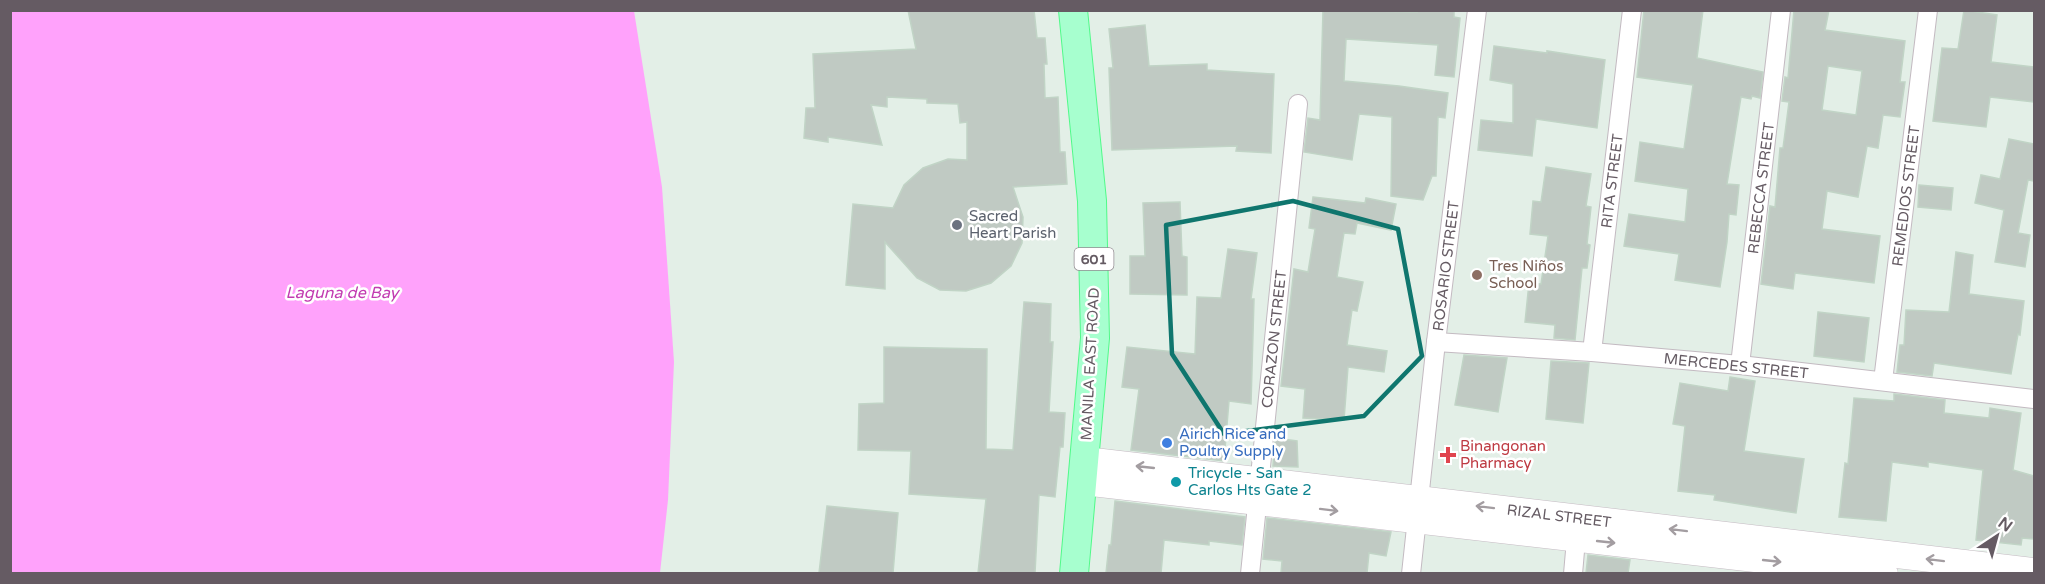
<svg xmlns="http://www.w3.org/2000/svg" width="2045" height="584" font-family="'Varela Round',sans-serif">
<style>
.water{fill:#ffa2fb}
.building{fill:#c0cac3;stroke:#c1d4c6;stroke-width:1.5;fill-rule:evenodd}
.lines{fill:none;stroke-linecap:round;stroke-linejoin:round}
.street-casing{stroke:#c3bac1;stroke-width:20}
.secondary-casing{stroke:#c5bbc3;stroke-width:27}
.primary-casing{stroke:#50fa89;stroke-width:30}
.street{stroke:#fff;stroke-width:18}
.secondary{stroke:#fff;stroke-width:26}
.primary{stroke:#a7ffcf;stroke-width:28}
.oneway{stroke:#a39da1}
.marked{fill:none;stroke:#0f766e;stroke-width:4.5;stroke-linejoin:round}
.worship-dot{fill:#6b7280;stroke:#fff;stroke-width:2}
.education-dot{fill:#8d6e63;stroke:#fff;stroke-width:2}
.shop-dot{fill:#3f7fe0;stroke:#fff;stroke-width:2}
.health-dot{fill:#e0444e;stroke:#fff;stroke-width:2}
.culture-dot{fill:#0f9aa8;stroke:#fff;stroke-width:2}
.labels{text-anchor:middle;stroke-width:5;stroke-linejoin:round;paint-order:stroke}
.shield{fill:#fff;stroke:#938c92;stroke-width:1.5}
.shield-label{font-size:14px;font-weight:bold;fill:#655b63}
.street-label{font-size:15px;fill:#655b63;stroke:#fff}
.worship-label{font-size:15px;fill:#5b616d;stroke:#fff;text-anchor:start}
.education-label{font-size:15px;fill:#785e54;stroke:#fff;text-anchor:start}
.shop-label{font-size:15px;fill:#366cbe;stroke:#fff;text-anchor:start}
.health-label{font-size:15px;fill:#be3a42;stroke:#fff;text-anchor:start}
.culture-label{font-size:15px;fill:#0d838f;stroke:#fff;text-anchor:start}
.water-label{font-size:16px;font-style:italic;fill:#c23bb1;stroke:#fff}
</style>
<rect width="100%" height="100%" fill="#e3efe7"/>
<path class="water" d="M10,11H634L662,187L674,362L668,500L660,573H11Z"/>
<g class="building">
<path d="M908,10H1034L1037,38H1045L1047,64H1044L1045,98L1058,97L1060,152H1065L1067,184L1013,187L1023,217L1022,243L1011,266L991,283L966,291L940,290L917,278L885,242V289L846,285L853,204L893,208L904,185L923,168L948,159L967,160V122L960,123L958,104L927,103V99L887,97V107L871,105L882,145L828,137V142L804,138L806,108H815L813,54L916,49Z"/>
<path d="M1323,10L1417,12V10H1454V17L1460,18L1454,77L1435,75L1438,45L1346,39L1344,81L1399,86L1448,93L1445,118L1438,117L1436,176H1432L1423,200L1391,196L1392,117L1359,114L1352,160L1304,152L1308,118L1320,120Z"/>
<path d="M1644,10H1703L1697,58L1763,72L1760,98L1752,96L1751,99L1741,97L1727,184L1739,185L1736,215L1729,214L1727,242L1720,287L1675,280L1679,254L1624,246L1629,214L1685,222L1688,189L1635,181L1640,142L1684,149L1693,85L1637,77Z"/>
<path d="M1794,10H1829L1825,30L1905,41L1900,82H1905L1900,117L1883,115L1878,148L1867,146L1858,197L1827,191L1822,229L1880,236L1874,283L1795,273L1793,289L1761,284L1770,206L1775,207L1780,148H1783L1789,102L1782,101L1785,77L1788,78ZM1828,66L1862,71L1856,115L1822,110Z"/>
<path d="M1964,10L1997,15L1991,62L2034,67V102L1990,97L1986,127L1933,121L1942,48L1958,49Z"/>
<path d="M1145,25L1149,66L1207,64V70L1274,74L1271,153L1236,151L1237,146L1112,150L1109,68H1113L1109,29Z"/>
<path d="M1494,46L1547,53V51L1605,60L1597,128L1536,119L1532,156L1478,150L1481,120L1513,123V84L1490,80Z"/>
<path d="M2009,139L2034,144V181L2028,180L2018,233L2030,235L2025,267L1995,262L2004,210L1975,203L1981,175L2000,179Z"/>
<path d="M1546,167L1591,174L1586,206L1591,207L1587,244L1590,245L1587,268H1582L1575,340L1554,338L1555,325L1525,322L1529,283L1541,284L1548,236L1530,234L1533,201L1541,202Z"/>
<path d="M1919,185L1953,188L1951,210L1918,207Z"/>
<path d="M1313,197L1365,203L1366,198L1396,204L1391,230L1357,223L1355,234L1344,233L1337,277L1363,282L1357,311L1352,310L1347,345L1387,351L1384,372L1348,367L1344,420L1303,418L1305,389L1281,386L1294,269L1308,272L1315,229L1309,228Z"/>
<path d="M1180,202L1182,256L1187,257V295L1130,294V256H1145L1143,203Z"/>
<path d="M1228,249L1257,253L1251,299H1254L1251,404L1229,401L1224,461L1131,450L1139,389L1122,387L1127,347L1195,354L1197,297L1221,298Z"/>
<path d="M1956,252L1973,255L1969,294L2024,301L2020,335L2018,334L2011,374L1934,363L1932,376L1897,372L1900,345H1904L1906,310L1949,312Z"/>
<path d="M1024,302L1051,304L1050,342H1053L1049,412L1065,413L1063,447H1060L1055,497L1039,495L1035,573H978L986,499L909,494L911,451L858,450L859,404L884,403V347L987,349L986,449L1013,450Z"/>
<path d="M1818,312L1869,318L1864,362L1814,356Z"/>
<path d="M1464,355L1507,358L1498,412L1455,405Z"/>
<path d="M1551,361L1589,363L1583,423L1546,419Z"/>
<path d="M1730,377L1755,381L1744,451L1804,459L1796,513L1714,500L1715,495L1678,491L1685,426L1673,424L1680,383L1728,391Z"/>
<path d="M1894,394L1945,400L1944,413L1989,418L1990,408L2021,413L2013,470L2034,476V539L2022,538L2021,545L1976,540L1983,470L1928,462V467L1892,462L1886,521L1839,517L1845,463L1848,464L1854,398L1894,401Z"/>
<path d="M1275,438L1297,441L1298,467L1273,466Z"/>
<path d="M1115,501L1245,517L1242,545L1209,541V545L1164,540L1161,573H1106L1109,545H1111Z"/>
<path d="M827,506L898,513L893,573H819Z"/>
<path d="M1267,518L1391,532L1386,556L1369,553L1367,573H1281L1282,561L1263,559Z"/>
<path d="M1588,555L1630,560L1628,573H1586Z"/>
</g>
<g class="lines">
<defs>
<g id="street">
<path d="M1436,342L1592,352L1740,365L2034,399"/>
<path d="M1592,352L1632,10"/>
<path d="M1740,365L1781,10"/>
<path d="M1883,381L1928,10"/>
<path d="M1250,574L1298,104"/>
<path d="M1411,574L1436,342L1477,10"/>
<path d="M1573,574L1577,528"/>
</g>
<g id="secondary">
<path d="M1085,460L2034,571"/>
<path d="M1083,482L1885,574"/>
</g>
<path id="primary" d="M1073,10L1092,201L1095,338L1074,574"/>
</defs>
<use href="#street" class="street-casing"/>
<use href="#secondary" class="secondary-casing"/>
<use href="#primary" class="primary-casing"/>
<use href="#street" class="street"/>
<use href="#secondary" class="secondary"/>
<use href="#primary" class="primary"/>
</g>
<defs><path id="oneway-shaft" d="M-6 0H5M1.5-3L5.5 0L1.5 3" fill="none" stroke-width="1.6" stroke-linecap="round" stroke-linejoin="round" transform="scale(1.5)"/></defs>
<g class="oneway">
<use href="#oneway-shaft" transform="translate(1145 467) rotate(-174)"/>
<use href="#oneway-shaft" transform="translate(1485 507) rotate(-173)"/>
<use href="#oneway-shaft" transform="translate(1329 510) rotate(7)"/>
<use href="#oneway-shaft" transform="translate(1678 530) rotate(-173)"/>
<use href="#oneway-shaft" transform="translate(1606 542) rotate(6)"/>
<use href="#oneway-shaft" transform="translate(1935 560) rotate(-173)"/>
<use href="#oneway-shaft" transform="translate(1772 561) rotate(6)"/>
</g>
<path class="marked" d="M1293,201L1398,229L1422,356L1364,416L1224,434L1172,354L1166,225Z"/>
<circle class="worship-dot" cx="957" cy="225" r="6"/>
<circle class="education-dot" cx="1477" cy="275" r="6"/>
<circle class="shop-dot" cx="1167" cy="443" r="6"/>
<path class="health-dot" d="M1445 446h6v6h6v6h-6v6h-6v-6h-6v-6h6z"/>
<circle class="culture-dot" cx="1176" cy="482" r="6"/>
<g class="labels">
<rect class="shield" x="1074.5" y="248" width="39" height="22" rx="4.5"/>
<g class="shield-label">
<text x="1094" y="264">601</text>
</g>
<g class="street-label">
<text transform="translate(1612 181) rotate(-83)" y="5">RITA STREET</text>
<text transform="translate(1761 188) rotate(-83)" y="5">REBECCA STREET</text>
<text transform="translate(1906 196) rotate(-83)" y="5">REMEDIOS STREET</text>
<text transform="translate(1446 266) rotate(-83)" y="5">ROSARIO STREET</text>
<text transform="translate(1274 339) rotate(-84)" y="5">CORAZON STREET</text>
<text transform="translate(1090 364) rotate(-87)" y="5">MANILA EAST ROAD</text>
<text transform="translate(1736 366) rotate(6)" y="5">MERCEDES STREET</text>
<text transform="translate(1559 516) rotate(7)" y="5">RIZAL STREET</text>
</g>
<g class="worship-label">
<text x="969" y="221">Sacred<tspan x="969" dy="17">Heart Parish</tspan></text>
</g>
<g class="education-label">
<text x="1489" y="271">Tres Niños<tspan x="1489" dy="17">School</tspan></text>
</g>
<g class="shop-label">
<text x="1179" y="439">Airich Rice and<tspan x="1179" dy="17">Poultry Supply</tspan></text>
</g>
<g class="health-label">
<text x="1460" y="451">Binangonan<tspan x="1460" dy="17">Pharmacy</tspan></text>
</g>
<g class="culture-label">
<text x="1188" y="478">Tricycle - San<tspan x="1188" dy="17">Carlos Hts Gate 2</tspan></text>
</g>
<g class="water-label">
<text x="342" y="298">Laguna de Bay</text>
</g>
</g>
<rect width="2045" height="584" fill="none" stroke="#655b63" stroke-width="24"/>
<g transform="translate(1997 536) rotate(36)" stroke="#ffffff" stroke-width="4.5" paint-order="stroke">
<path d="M0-4.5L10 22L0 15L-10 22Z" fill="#655b63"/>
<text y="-9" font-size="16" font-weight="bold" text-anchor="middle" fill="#655b63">N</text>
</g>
</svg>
